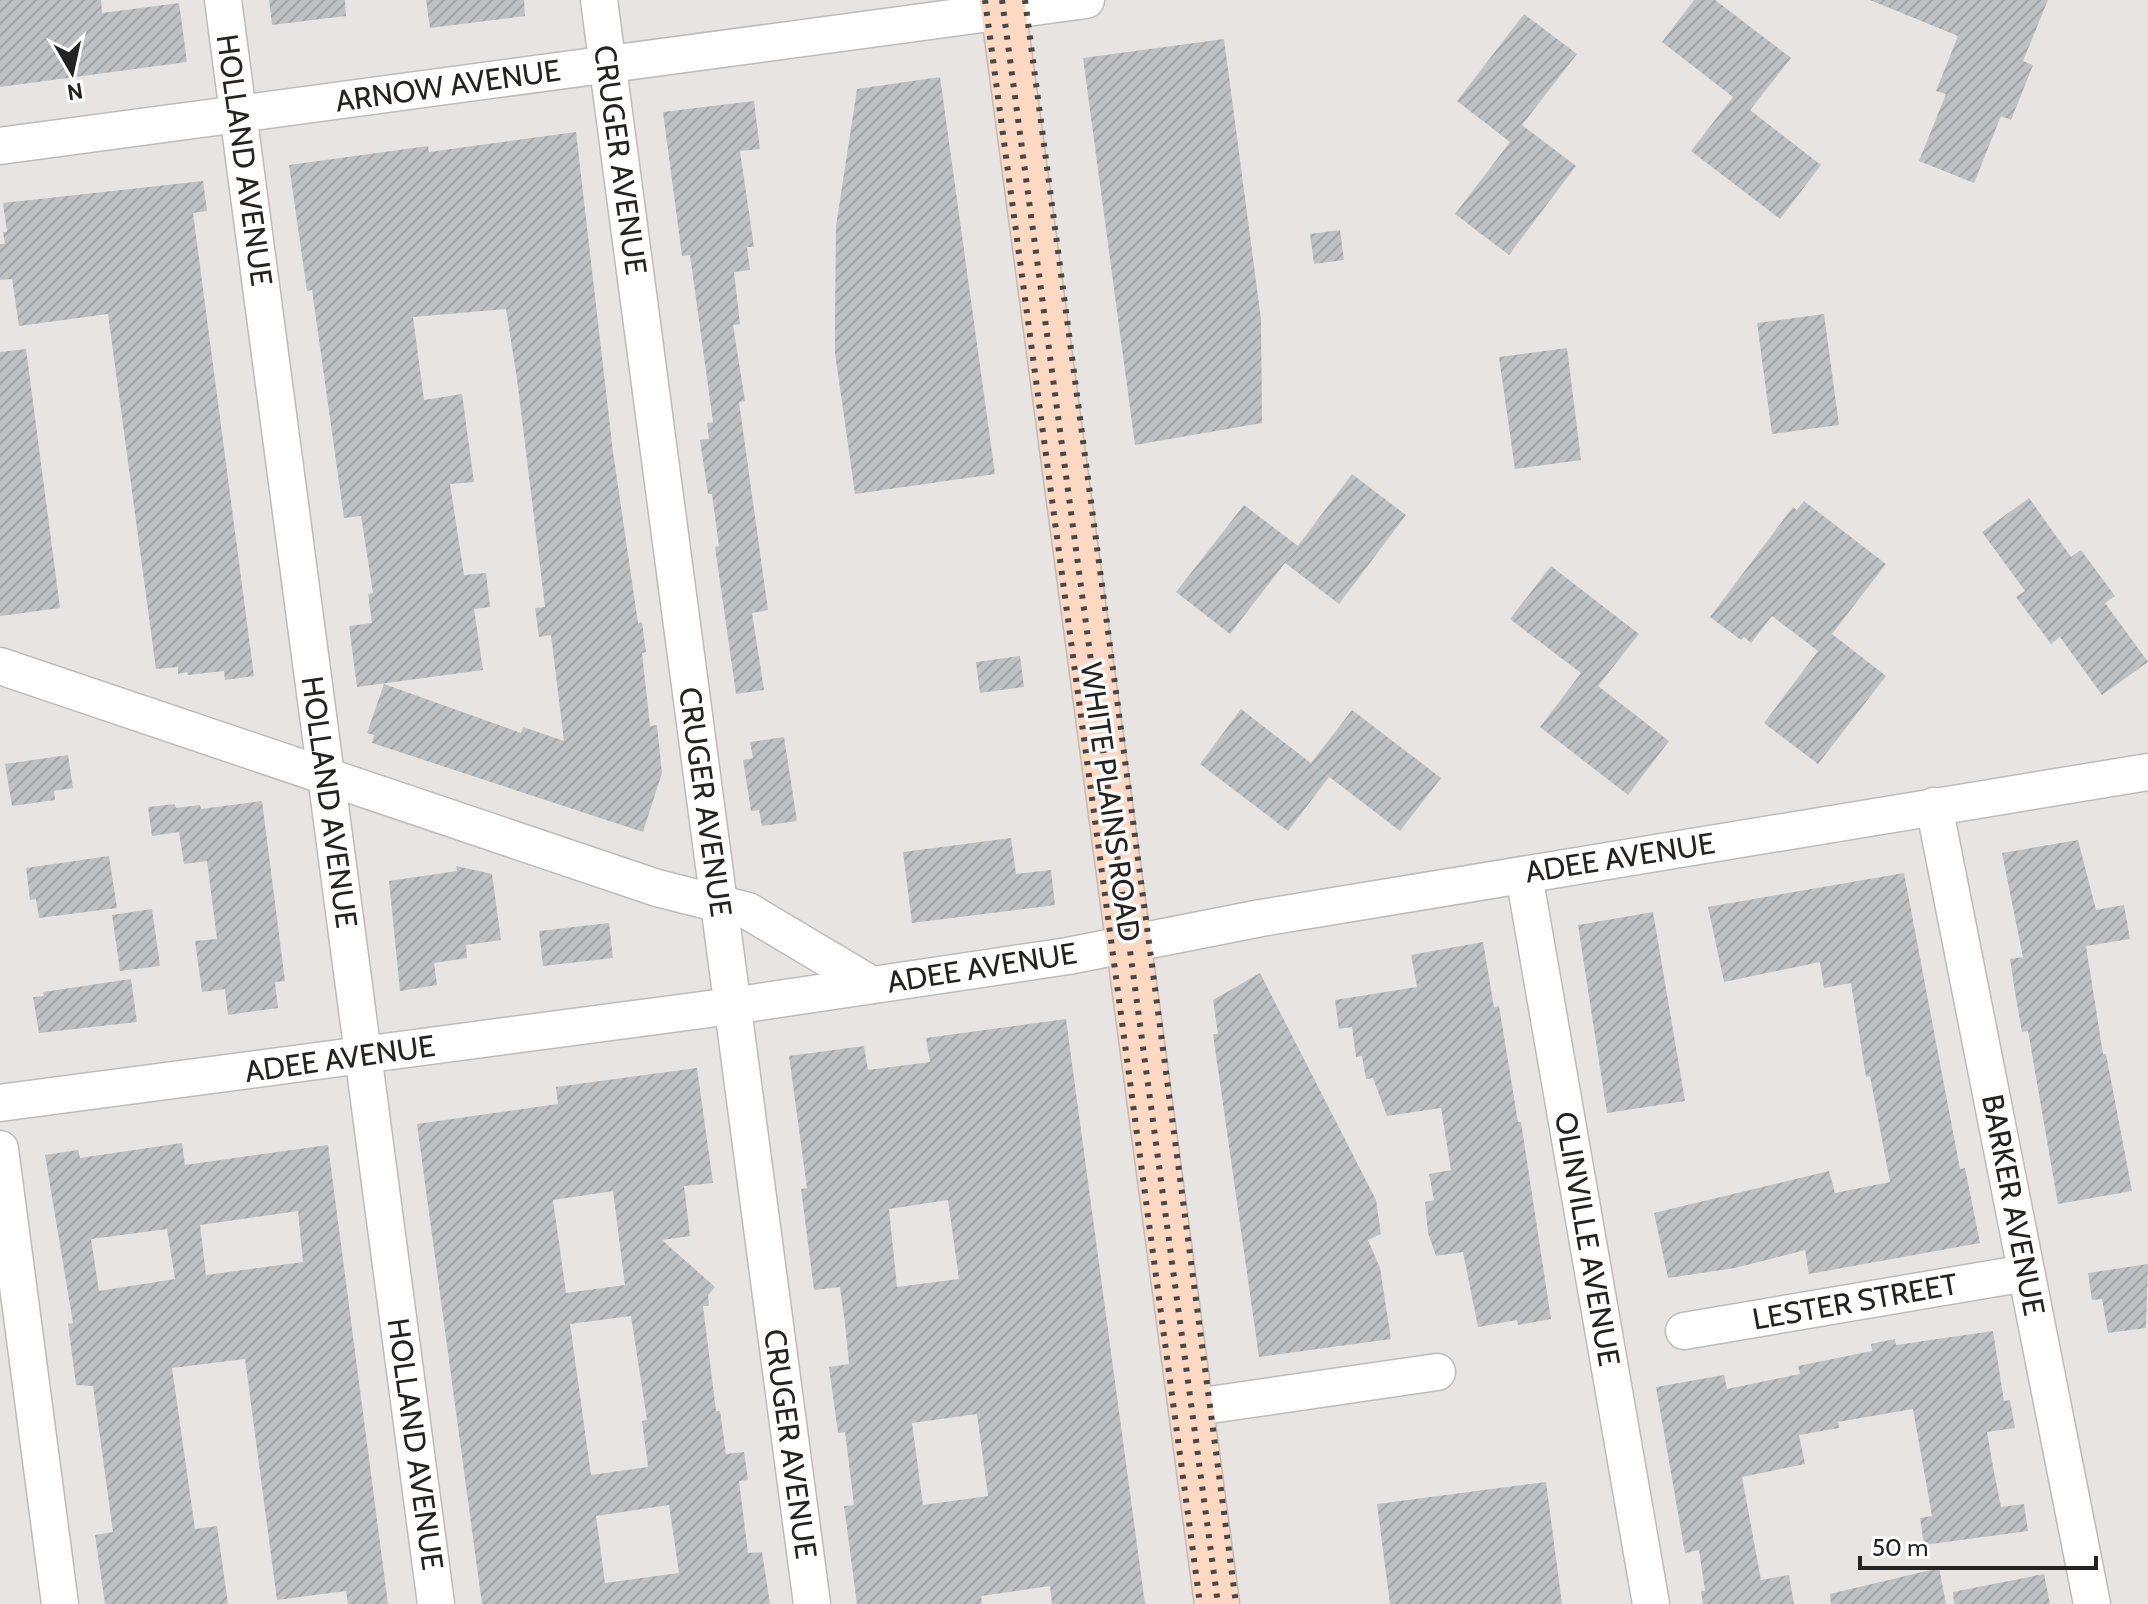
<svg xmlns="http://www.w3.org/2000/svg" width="2148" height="1604" font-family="Cabin,sans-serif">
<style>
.building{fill:url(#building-hatch);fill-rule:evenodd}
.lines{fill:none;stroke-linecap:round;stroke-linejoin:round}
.minor-casing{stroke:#bfbbb9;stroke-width:39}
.secondary-casing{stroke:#bfbbb9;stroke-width:47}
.minor{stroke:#fff;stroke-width:36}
.secondary{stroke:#fdd8c3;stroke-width:44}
.rail{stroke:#494846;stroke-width:6;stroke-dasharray:4 8;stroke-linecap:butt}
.labels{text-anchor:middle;stroke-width:7;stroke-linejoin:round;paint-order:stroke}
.street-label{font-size:30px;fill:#242322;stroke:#fff}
</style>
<defs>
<pattern id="building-hatch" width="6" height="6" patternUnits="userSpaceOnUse" patternTransform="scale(2)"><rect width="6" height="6" fill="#bec1c4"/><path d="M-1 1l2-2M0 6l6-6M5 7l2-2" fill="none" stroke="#a3a6a8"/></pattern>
</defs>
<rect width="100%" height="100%" fill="#e8e4e2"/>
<g class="building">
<path d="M0,0H101L102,13L179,3L187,62L0,87Z"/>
<path d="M269,0H345L346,16L272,25Z"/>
<path d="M426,0H524L525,16L430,28Z"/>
<path d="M1694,0H1715L1791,58L1750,110L1821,165L1780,219L1691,151L1733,97L1662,42Z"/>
<path d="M1870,0H2048L2023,61L2033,65L2011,120L2001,116L1974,183L1919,161L1946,94L1936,91L1958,36Z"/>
<path d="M1524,14L1577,54L1522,125L1576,166L1509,255L1455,214L1510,142L1457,101Z"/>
<path d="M1224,39L1261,319L1262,423L1135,445L1083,58Z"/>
<path d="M940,77L995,474L855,494L835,353V316L836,226L857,89Z"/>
<path d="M754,101L760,149L740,151L754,247H747L750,270L734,272L740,324L733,325L745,401L739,402L768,610L752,613L764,690L736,694L715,547L719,546L712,494H708L700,440L709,439L707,423L713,422L690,255L682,256L663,112Z"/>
<path d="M576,132L613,452L638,623L642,622L646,652L642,653L650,726L657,725L662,773L643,832L372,743L374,735L367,733L384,684L521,733L523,727L564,741L551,635L539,637L535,608L545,607L517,379L506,309L413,317L424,400L462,394L474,482L450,484L464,575L486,573L490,607L474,609L483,670L357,687L349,626L372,623L368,594L373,593L361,516L344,518L312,290L307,291L289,165L428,146L429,152Z"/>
<path d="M203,181L207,211L193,213L254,676L225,680L224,671L188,675L187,672L178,674V667L156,669L108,314L19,326L12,279L0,280V244H5L3,232H7L3,203Z"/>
<path d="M1340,230L1344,260L1314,264L1310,234Z"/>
<path d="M1824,314L1839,425L1772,434L1757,323Z"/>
<path d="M1567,348L1581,460L1515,469L1499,357Z"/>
<path d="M26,349L60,608L0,616V352Z"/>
<path d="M1352,474L1406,515L1339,604L1285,563Z"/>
<path d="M2029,498L2071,557L2081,550L2115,596L2105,603L2148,662L2102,695L2060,637L2051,644L2016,597L2025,591L1982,532Z"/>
<path d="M1804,501L1886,564L1832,634L1886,676L1818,764L1764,723L1818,651L1772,616L1751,643L1744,637L1741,640L1710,617L1793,507L1797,510Z"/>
<path d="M1244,505L1298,546L1230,634L1176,592Z"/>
<path d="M1551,566L1639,634L1598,686L1669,741L1628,795L1540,727L1581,673L1510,619Z"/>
<path d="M1020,656L1024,687L980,693L976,662Z"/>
<path d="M1241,709L1329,777L1288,831L1200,764Z"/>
<path d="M1352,710L1441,778L1400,831L1311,763Z"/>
<path d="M784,737L797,821L762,826L759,810L751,811L743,760L753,758L750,742Z"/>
<path d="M68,755L73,788L54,791L55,800L12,806L5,764Z"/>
<path d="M262,801L285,981L275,982L278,1008L228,1015L225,989L202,992L195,941L217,939L207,861L184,864L179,832L152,836L148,807L175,804L176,808L200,805L201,809Z"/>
<path d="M1011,838L1016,874L1051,870L1055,905L912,923L903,852Z"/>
<path d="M2078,840L2096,910L2124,905L2130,939L2086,946L2103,1054H2106L2132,1191L2058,1204L2028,1031L2022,1032L2015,992L2010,959L2023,957L2002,853Z"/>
<path d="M109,856L117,908L39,918L36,899L30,900L26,868Z"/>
<path d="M456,866L492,874L501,940L466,945L467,958L434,963L437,985L400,991L389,881L457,871Z"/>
<path d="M1904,873L1960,1169L1965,1168L1980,1243L1809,1274L1805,1250L1735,1268L1668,1278L1654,1213L1829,1171L1835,1193L1890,1182L1870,1076L1866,1077L1851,983L1824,988L1820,962L1724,982L1708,907Z"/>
<path d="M152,909L160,966L120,971L112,915Z"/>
<path d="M1653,912L1685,1101L1607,1113L1578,925Z"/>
<path d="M609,923L613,958L543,966L539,931Z"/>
<path d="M1483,942L1494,1007L1499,1006L1518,1122H1521L1551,1319L1518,1325L1517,1320L1478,1327L1463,1252L1436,1256L1428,1233L1425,1202L1434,1200L1429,1174L1451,1170L1441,1108L1387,1116L1373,1078L1366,1079L1362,1056L1356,1057L1352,1027L1339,1029L1335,1000L1417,987L1411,955Z"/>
<path d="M1260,973L1376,1200L1381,1234L1368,1240L1380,1268L1391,1339L1259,1357L1213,1034H1218L1213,1000Z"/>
<path d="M131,979L137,1022L39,1033L33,997L44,996L43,992Z"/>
<path d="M1066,1019L1145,1604H1052L1050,1586L981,1596L982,1604H857L844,1506L854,1505L845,1432L838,1433L829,1367L849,1364L845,1324L840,1287L814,1290L801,1189L807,1188L789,1056L864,1046L868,1070L930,1062L926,1038ZM948,1200L959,1279L897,1287L889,1209ZM977,1414L988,1496L923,1505L912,1423Z"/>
<path d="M697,1068L713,1183L684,1186L690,1236L662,1240L715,1287L708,1295L709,1306H703L716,1411H720L726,1454L744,1452L748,1480L739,1481L748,1553L762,1552L770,1604H482L417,1124L558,1104L556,1087ZM613,1191L625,1285L566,1293L553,1200ZM631,1316L647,1420L642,1421L648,1467L591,1475L570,1324ZM669,1505L679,1573L605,1583L596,1516Z"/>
<path d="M182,1143L185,1165L328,1145L388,1604H348L346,1591L277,1600L245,1359L172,1368L195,1529L217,1526L228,1604H105L95,1535L113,1532L93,1386L76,1385L68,1324L73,1323L45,1155L78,1150L80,1158ZM298,1211L303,1262L206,1275L200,1225ZM167,1229L175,1279L99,1291L91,1239Z"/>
<path d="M2148,1264L2146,1328L2108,1333L2102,1299L2092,1300L2088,1273Z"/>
<path d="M1993,1331L2004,1401L2010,1400L2015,1428L1987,1432L1993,1467L2001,1507L2024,1504L2028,1531L1924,1545L1920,1518L1932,1516L1913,1409L1838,1422L1839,1428L1799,1435L1805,1464L1742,1477L1761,1580L1789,1575L1794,1604H1703L1701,1591H1705L1699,1550L1685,1553L1656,1387L1724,1375L1727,1389L1800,1374L1798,1366L1872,1351L1871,1344L1895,1339L1896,1345Z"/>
<path d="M1546,1482L1562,1604H1390L1377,1504Z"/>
<path d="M1939,1568L1946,1604H1831L1830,1594Z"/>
<path d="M2044,1574L2050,1604H1954L1953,1592Z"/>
</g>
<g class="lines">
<defs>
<g id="minor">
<path d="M223,0L436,1604"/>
<path d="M599,0L812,1604"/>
<path d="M0,146L1086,0"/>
<path d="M0,666L657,888L748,911L872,985"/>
<path d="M1934,806L2092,1604"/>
<path d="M1524,875L1651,1604"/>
<path d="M0,1103L732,1006L1068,956L1261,918L2148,772"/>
<path d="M0,1149L60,1604"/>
<path d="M1684,1331L2026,1273"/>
<path d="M1189,1408L1437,1372"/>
</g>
<path id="secondary" d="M1002,0L1217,1604"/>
</defs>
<use href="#minor" class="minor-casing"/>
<use href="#secondary" class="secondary-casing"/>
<use href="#minor" class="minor"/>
<use href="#secondary" class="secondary"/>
<g class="rail">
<path d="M985,0L1200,1604"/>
<path d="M1002,0L1218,1604"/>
<path d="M1025,0L1236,1604"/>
</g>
</g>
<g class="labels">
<g class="street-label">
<text transform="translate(448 86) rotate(-8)" y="10">ARNOW AVENUE</text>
<text transform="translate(244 160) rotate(82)" y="10">HOLLAND AVENUE</text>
<text transform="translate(620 160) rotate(82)" y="10">CRUGER AVENUE</text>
<text transform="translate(329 802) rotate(82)" y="10">HOLLAND AVENUE</text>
<text transform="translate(705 802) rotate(82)" y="10">CRUGER AVENUE</text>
<text transform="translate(1110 802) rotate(82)" y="10">WHITE PLAINS ROAD</text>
<text transform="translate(1620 858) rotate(-9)" y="10">ADEE AVENUE</text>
<text transform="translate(982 968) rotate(-9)" y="10">ADEE AVENUE</text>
<text transform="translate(340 1059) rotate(-8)" y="10">ADEE AVENUE</text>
<text transform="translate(2013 1205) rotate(79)" y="10">BARKER AVENUE</text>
<text transform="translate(1587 1239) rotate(80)" y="10">OLINVILLE AVENUE</text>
<text transform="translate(1855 1302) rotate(-10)" y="10">LESTER STREET</text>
<text transform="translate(415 1444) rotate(82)" y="10">HOLLAND AVENUE</text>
<text transform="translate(790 1444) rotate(82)" y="10">CRUGER AVENUE</text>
</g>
</g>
<g transform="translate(72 72) rotate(171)" stroke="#ffffff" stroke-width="6" paint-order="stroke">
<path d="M0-6L14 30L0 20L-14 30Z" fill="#242322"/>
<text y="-12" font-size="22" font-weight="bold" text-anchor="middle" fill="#242322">N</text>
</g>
<path d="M1860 1556v12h236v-12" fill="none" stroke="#242322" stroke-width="4"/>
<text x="1872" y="1556" font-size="24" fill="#242322" stroke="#ffffff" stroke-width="6" paint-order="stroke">50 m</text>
</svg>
